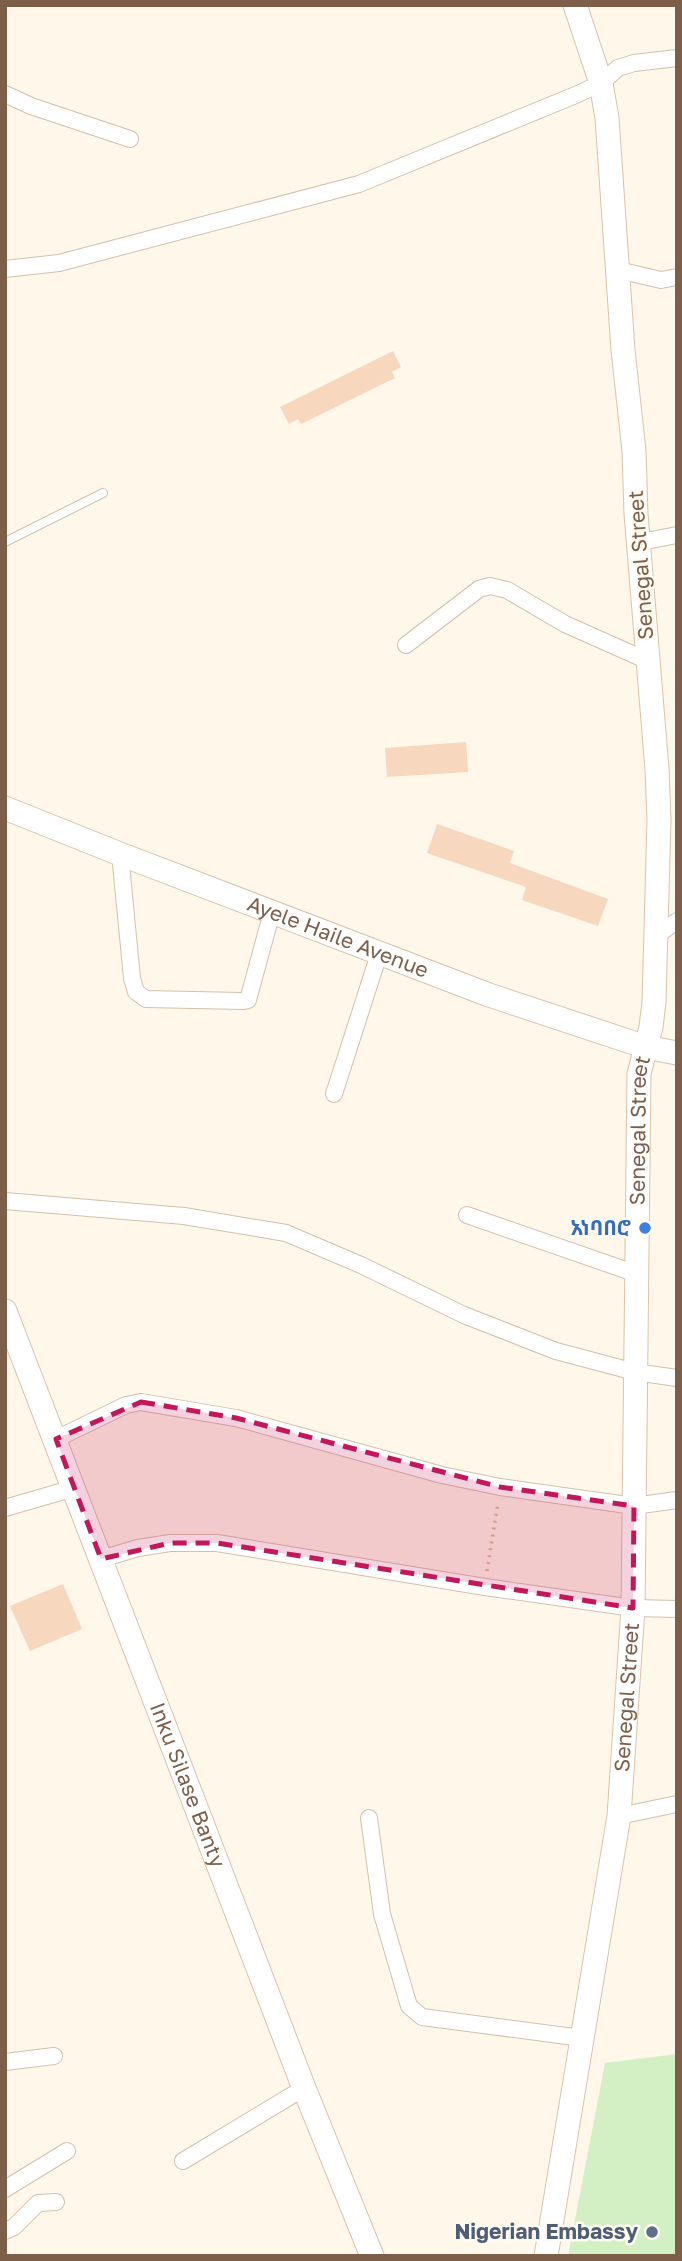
<svg xmlns="http://www.w3.org/2000/svg" width="682" height="2261" font-family="'Golos Text','Noto Sans Ethiopic',sans-serif">
<style>
.green{fill:#d3efc4}
.building{fill:#f7d7bd}
.lines{fill:none;stroke-linecap:round;stroke-linejoin:round}
.lane-casing{stroke:#d3c0ac;stroke-width:10}
.street-casing{stroke:#d3c0ac;stroke-width:18}
.secondary-casing{stroke:#d9c2ab;stroke-width:25}
.path{stroke:#ddbb9f;stroke-width:3.5;stroke-dasharray:2 5;stroke-linecap:butt}
.lane{stroke:#fff;stroke-width:8}
.street{stroke:#fff;stroke-width:16}
.secondary{stroke:#fff;stroke-width:23}
.marked{fill:#c2185b;fill-opacity:0.2;stroke:#c2185b;stroke-width:5;stroke-dasharray:14 9;stroke-linejoin:round}
.shop-dot{fill:#3f7fe0;stroke:#fffaf1;stroke-width:2.5}
.service-dot{fill:#5c6f8a;stroke:#fffaf1;stroke-width:2.5}
.labels{text-anchor:middle;stroke-width:5;stroke-linejoin:round;paint-order:stroke}
.street-label{font-size:21px;fill:#7d5e48;stroke:#fffaf1}
.shop-label{font-size:21px;font-weight:bold;fill:#366cbe;stroke:#fffaf1;text-anchor:end}
.service-label{font-size:21px;font-weight:bold;fill:#4e5e75;stroke:#fffaf1;text-anchor:end}
</style>
<rect width="100%" height="100%" fill="#fff7e9"/>
<path class="green" d="M677,2054V2256H568L605,2063Z"/>
<g class="building">
<path d="M393,351L401,367L392,372L395,378L301,424L298,419L289,424L280,407Z"/>
<path d="M466,742L468,772L387,777L385,748Z"/>
<path d="M437,824L514,851L510,863L608,899L598,926L522,900L526,887L427,853Z"/>
<path d="M63,1584L82,1629L30,1651L10,1606Z"/>
</g>
<g class="lines">
<defs>
<path id="lane" d="M5,542L103,493"/>
<g id="street">
<path d="M5,94L31,106L130,139"/>
<path d="M5,269L59,263L359,184L578,94L601,83L618,68L634,63L677,58"/>
<path d="M618,270L661,280L677,277"/>
<path d="M639,540H651L677,535"/>
<path d="M406,645L479,589L490,586L507,590L565,624L648,661"/>
<path d="M120,854L132,978L136,992L146,999L242,1001L248,1000L272,912"/>
<path d="M657,935L677,921"/>
<path d="M334,1094L379,954"/>
<path d="M5,1201L184,1216L286,1233L361,1265L464,1315L556,1351L635,1372L677,1378"/>
<path d="M467,1215L637,1274"/>
<path d="M56,1439L126,1405L141,1402L236,1418L442,1475L500,1487L634,1506L677,1500"/>
<path d="M5,1508L74,1488"/>
<path d="M101,1559L138,1548L170,1543H217L485,1587L633,1608L677,1609"/>
<path d="M619,1816L677,1804"/>
<path d="M369,1818L382,1914L409,2006L422,2017L582,2038"/>
<path d="M5,2062L54,2056"/>
<path d="M183,2161L304,2088"/>
<path d="M5,2189L67,2151"/>
<path d="M5,2231L14,2227L38,2203L56,2202"/>
</g>
<g id="secondary">
<path id="s1" d="M5,808L120,854L489,995L646,1047L677,1053"/>
<path id="s2" d="M5,1311L304,2088L372,2256"/>
<path id="s3" d="M546,2256L619,1816L633,1608L639,1074L651,1027L654,1002L659,820L657,769L636,514L634,451L623,350L607,118L601,83L575,5"/>
</g>
</defs>
<use href="#lane" class="lane-casing"/>
<use href="#street" class="street-casing"/>
<use href="#secondary" class="secondary-casing"/>
<path class="path" d="M487,1571L498,1503"/>
<use href="#lane" class="lane"/>
<use href="#street" class="street"/>
<use href="#secondary" class="secondary"/>
</g>
<path class="marked" d="M141,1402L236,1418L500,1487L634,1506L633,1608L217,1543H170L101,1559L56,1439Z"/>
<circle class="shop-dot" cx="645" cy="1228" r="7"/>
<circle class="service-dot" cx="652" cy="2232" r="7"/>
<g class="labels">
<g class="street-label">
<text transform="translate(641 565) rotate(-94)" y="7">Senegal Street</text>
<text dy="7" stroke="none"><textPath href="#s1" startOffset="357">Ayele Haile Avenue</textPath></text>
<text dy="7" stroke="none"><textPath href="#s3" startOffset="1132">Senegal Street</textPath></text>
<text dy="7" stroke="none"><textPath href="#s3" startOffset="565">Senegal Street</textPath></text>
<text dy="7" stroke="none"><textPath href="#s2" startOffset="508">Inku Silase Banty</textPath></text>
</g>
<g class="shop-label">
<text x="631" y="1235">አነባበሮ</text>
</g>
<g class="service-label">
<text x="638" y="2239">Nigerian Embassy</text>
</g>
</g>
<rect width="682" height="2261" fill="none" stroke="#7d5e48" stroke-width="14"/>
</svg>
